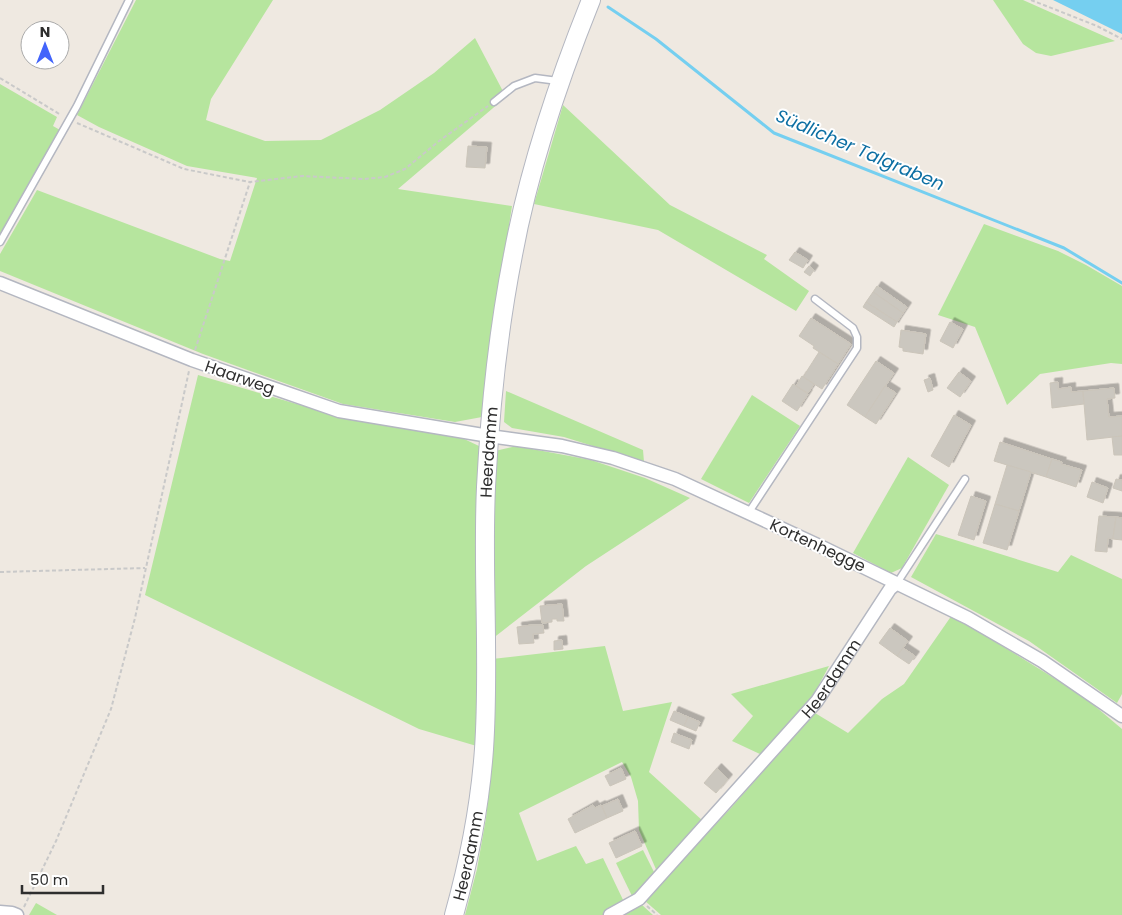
<svg xmlns="http://www.w3.org/2000/svg" width="1122" height="915" font-family="Poppins,sans-serif">
<style>
.green{fill:#b6e59e}
.water{fill:#75cff0}
.lines{fill:none;stroke-linecap:round;stroke-linejoin:round}
.stream{stroke:#75cff0;stroke-width:3}
.building{fill:#cbc7bf;stroke:#cbc5ba;filter:url(#shadow)}
.lane-casing{stroke:#b4b7c1;stroke-width:9}
.street-casing{stroke:#b4b7c1;stroke-width:15}
.secondary-casing{stroke:#b4b7c1;stroke-width:20}
.path{stroke:#c9c9c9;stroke-width:2;stroke-dasharray:4 2.5;stroke-linecap:butt}
.lane{stroke:#fff;stroke-width:6}
.street{stroke:#fff;stroke-width:12}
.secondary{stroke:#fff;stroke-width:18}
.labels{text-anchor:middle;stroke-width:4;stroke-linejoin:round;paint-order:stroke}
.street-label{font-size:16px;fill:#2e2e2e;stroke:#fff}
.water-label{font-size:18px;font-style:italic;fill:#0d6fa3;stroke:#fff}
</style>
<defs>
<filter id="shadow"><feDropShadow dx="4.5" dy="-4.5" stdDeviation="0" flood-color="#0004"/></filter>
</defs>
<rect width="100%" height="100%" fill="#efe9e1"/>
<g class="green">
<path d="M136,0H273L211,99L206,120L265,141L321,140L380,110L434,73L475,38L506,97L398,189L512,206L485,384L482,417L455,422L343,404L203,354L0,271V254L37,190L220,259L230,261L257,178L187,166L99,127L77,115Z"/>
<path d="M993,0H1023L1115,41L1051,56L1036,53L1023,44Z"/>
<path d="M0,84L57,117L53,126L60,130L0,234Z"/>
<path d="M563,105L670,205L767,255L764,259L809,291L796,311L658,230L534,204Z"/>
<path d="M984,224L1058,251L1086,265L1122,286V364L1111,363L1040,374L1007,405L975,327L938,315Z"/>
<path d="M198,375L338,416L462,438L479,446L481,487L480,747L419,729L145,595Z"/>
<path d="M506,391L643,450L644,462L564,437L512,428L504,422Z"/>
<path d="M752,395L800,426L749,503L701,479Z"/>
<path d="M516,446L591,460L645,478L690,498L586,566L492,639V488L495,451Z"/>
<path d="M908,457L949,485L902,568L891,573L853,553Z"/>
<path d="M936,534L1058,572L1071,555L1122,579V694L1117,703L1029,641L911,577Z"/>
<path d="M952,615L1083,696L1122,729V915H661L644,900L730,809L815,713L848,733L882,699L904,684Z"/>
<path d="M605,646L623,711L672,702L649,772L703,821L658,874L639,830L638,801L631,777L622,762L519,813L537,861L576,846L586,864L603,858L625,904L604,915H465L477,869L486,818L493,750L492,659Z"/>
<path d="M829,666L812,698L762,755L732,741L753,716L731,694Z"/>
<path d="M643,850L655,874L632,896L616,863Z"/>
<path d="M36,903L57,915H29Z"/>
<path d="M641,904L653,915H621Z"/>
</g>
<path class="water" d="M1053,0H1122V34Z"/>
<g class="lines">
<path class="stream" d="M608,7L656,39L774,133L1064,248L1122,283"/>
</g>
<g class="building">
<path d="M468,146L487,147L485,168L466,167Z"/>
<path d="M795,252L808,260L803,268L789,260Z"/>
<path d="M809,266L814,270L810,276L804,272Z"/>
<path d="M877,286L907,307L903,313L873,292Z"/>
<path d="M873,292L903,313L897,322L866,302Z"/>
<path d="M866,302L897,322L894,327L863,307Z"/>
<path d="M811,318L851,344L838,364L813,348L814,346L799,336Z"/>
<path d="M950,322L963,329L953,348L940,341Z"/>
<path d="M901,330L926,334L923,354L903,351V348L899,347Z"/>
<path d="M819,352L838,364L822,389L803,377Z"/>
<path d="M876,361L894,373L865,417L847,405Z"/>
<path d="M959,372L971,381L960,397L947,388Z"/>
<path d="M802,376L814,384L808,393L796,386Z"/>
<path d="M930,378L933,390L928,392L924,380Z"/>
<path d="M1058,382V389L1071,387V392L1083,391L1084,404L1052,408L1050,383Z"/>
<path d="M793,384L808,394L797,411L782,401Z"/>
<path d="M885,386L896,393L876,424L865,417Z"/>
<path d="M1114,388L1115,398L1107,399L1109,417L1122,416V436L1087,440L1083,391Z"/>
<path d="M954,415L971,425L949,467L931,456Z"/>
<path d="M1122,436V455H1114L1112,437Z"/>
<path d="M1000,442L1052,459L1046,477L994,461Z"/>
<path d="M1052,459L1062,462L1061,464L1082,470L1076,487L1046,477Z"/>
<path d="M1007,465L1031,472L1019,511L995,504Z"/>
<path d="M1116,479L1122,480V491L1113,488Z"/>
<path d="M1092,482L1108,488L1103,503L1087,497Z"/>
<path d="M971,496L986,501L974,540L958,535Z"/>
<path d="M995,504L1019,511L1007,550L983,543Z"/>
<path d="M1099,516L1116,517L1113,539L1108,538L1107,552L1095,551Z"/>
<path d="M1116,517L1122,518V540L1113,539Z"/>
<path d="M562,604L564,621H557V619H552V622L542,623L540,606Z"/>
<path d="M532,625H543L544,633L533,634L534,643L519,644L517,627Z"/>
<path d="M890,628L908,641L897,656L879,643Z"/>
<path d="M562,640L563,649L554,650V641Z"/>
<path d="M903,648L915,656L909,664L897,656Z"/>
<path d="M674,711L688,717L684,726L670,720Z"/>
<path d="M688,717L700,722L696,731L684,726Z"/>
<path d="M674,733L692,740L689,749L671,742Z"/>
<path d="M621,768L626,779L610,786L605,776Z"/>
<path d="M717,768L728,779L716,793L704,783Z"/>
<path d="M618,799L623,811L607,818L602,806Z"/>
<path d="M593,805L595,808L601,805L607,818L575,833L568,819Z"/>
<path d="M635,831L642,846L616,858L609,843Z"/>
</g>
<g class="lines">
<defs>
<g id="lane">
<path d="M494,102L514,86L535,78L558,81"/>
<path d="M0,242L77,106L129,0"/>
<path d="M749,512L857,348V337L853,328L815,299"/>
<path d="M897,583L965,479"/>
</g>
<g id="street">
<path d="M0,283L192,360L339,411L489,436L562,446L613,458L675,479L824,548L968,618L1042,661L1122,716"/>
<path d="M0,912L12,913L17,915"/>
<path id="s1" d="M610,915L639,899L817,701L890,589L897,583"/>
</g>
<g id="secondary">
<path id="s2" d="M454,915C469,861 480,806 484,749C490,662 482,574 486,487C490,410 498,331 513,255C529,168 558,82 591,0"/>
</g>
</defs>
<use href="#lane" class="lane-casing"/>
<use href="#street" class="street-casing"/>
<use href="#secondary" class="secondary-casing"/>
<g class="path">
<path d="M1031,0L1097,26L1122,39"/>
<path d="M0,78L61,115"/>
<path d="M77,123L184,169L250,182L302,176L364,179L385,177L405,169L439,141L488,106"/>
<path d="M195,350L250,182"/>
<path d="M0,572L145,568"/>
<path d="M647,906L657,915"/>
<path d="M24,907L56,841L111,709L135,618L189,371"/>
</g>
<use href="#lane" class="lane"/>
<use href="#street" class="street"/>
<use href="#secondary" class="secondary"/>
</g>
<g class="labels">
<g class="street-label">
<text transform="translate(240 377) rotate(19)" y="6">Haarweg</text>
<text dy="6" stroke="none"><textPath href="#s2" startOffset="466">Heerdamm</textPath></text>
<text transform="translate(818 545) rotate(25)" y="6">Kortenhegge</text>
<text dy="6" stroke="none"><textPath href="#s1" startOffset="326">Heerdamm</textPath></text>
<text dy="6" stroke="none"><textPath href="#s2" startOffset="61">Heerdamm</textPath></text>
</g>
<g class="water-label">
<text transform="translate(860 150) rotate(23)" y="6">Südlicher Talgraben</text>
</g>
</g>
<g transform="translate(45 45)"><circle r="24" fill="#ffffff" stroke="#ababab"/>
<path d="M0-4L9 19L0 12L-9 19Z" fill="#4264fb"/>
<text y="-8" font-size="14" font-weight="bold" text-anchor="middle" fill="#2e2e2e">N</text>
</g>
<path d="M22 885v8h81v-8" fill="none" stroke="#2e2e2e" stroke-width="2.5"/>
<text x="30" y="885" font-size="15" fill="#2e2e2e" stroke="#ffffff" stroke-width="4" paint-order="stroke">50 m</text>
</svg>
